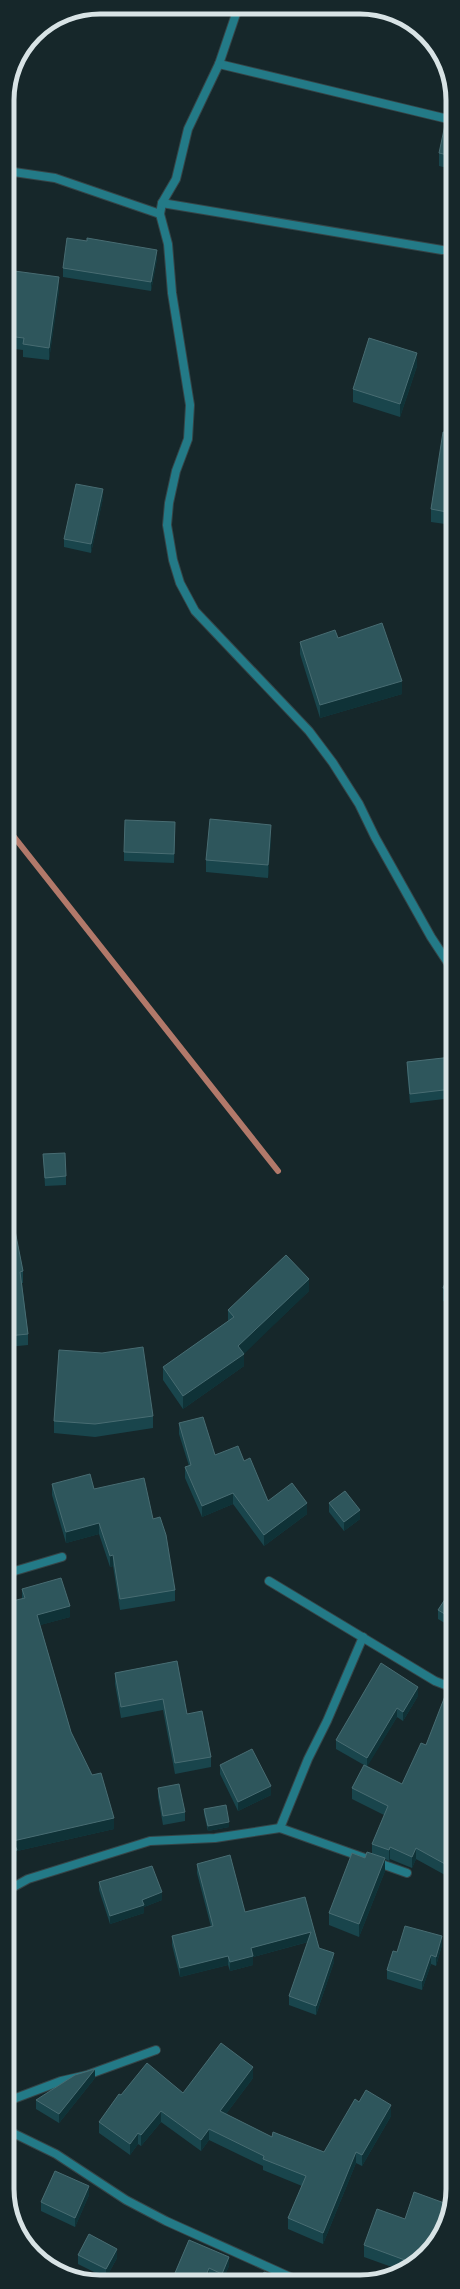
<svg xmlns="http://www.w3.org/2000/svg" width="460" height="2289" font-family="Ubuntu,sans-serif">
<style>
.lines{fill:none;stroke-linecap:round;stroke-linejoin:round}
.stream{stroke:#b2796a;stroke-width:6}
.minor-casing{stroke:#354548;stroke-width:10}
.minor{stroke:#237a87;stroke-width:8}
.wall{fill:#19454c}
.shaded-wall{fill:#0f3237}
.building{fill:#2e565c;stroke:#486c72}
.rim{fill:none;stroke:#d8e3e5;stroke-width:5}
</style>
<rect width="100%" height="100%" fill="#16272a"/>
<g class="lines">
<path class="stream" d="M7,828L278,1171"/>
<defs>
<g id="minor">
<path d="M238,8L219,64L188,129L176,179L162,203L160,214L168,244L172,293L190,405L188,439L176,471L169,503L167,525L173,560L180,583L195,611L309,731L333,763L359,804L375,837L431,937L452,969"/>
<path d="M219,64L452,120"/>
<path d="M7,171L55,178L160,214"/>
<path d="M162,203L442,250"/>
<path d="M8,1573L62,1557"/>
<path d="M269,1581L435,1681L453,1688"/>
<path d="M280,1828L308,1759L327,1721L363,1637"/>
<path d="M8,1890L28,1879L150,1841L215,1838L280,1828L407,1873"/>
<path d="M8,2101L61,2081L87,2075L156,2050"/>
<path d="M8,2126L13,2133L56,2154L126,2200L166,2221L299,2281"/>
</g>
</defs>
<use href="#minor" class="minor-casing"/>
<use href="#minor" class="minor"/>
</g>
<g class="wall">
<path d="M452,122V169L439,166V153Z"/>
<path d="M7,258L8,270L59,290L49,360L23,357V350L7,348Z"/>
<path d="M157,259L151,291L63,277V268Z"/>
<path d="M417,366L400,417L353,402V389Z"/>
<path d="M452,433V525L431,522V509Z"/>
<path d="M103,498L91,553L64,547V539Z"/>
<path d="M338,638L402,694L320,718L300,654V642Z"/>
<path d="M175,831L174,863L124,861V852Z"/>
<path d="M271,838L268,878L206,872V860Z"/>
<path d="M452,1057L453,1098L410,1103L407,1071V1062Z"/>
<path d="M43,1154L66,1176V1185L45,1186Z"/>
<path d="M7,1190L23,1271V1283H22L28,1334V1345L8,1347Z"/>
<path d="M453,1263V1304L443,1301V1288Z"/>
<path d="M309,1291L244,1353V1366L183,1409L163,1380V1367L228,1321V1310Z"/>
<path d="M153,1416V1428L95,1437L54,1433V1421Z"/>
<path d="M179,1423L215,1455L244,1461L268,1501L307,1514L264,1546L233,1504L202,1517L185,1478V1467L189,1466L179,1434Z"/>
<path d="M52,1484L94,1489L153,1519L175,1590V1601L120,1610L113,1566L110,1567L99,1534L66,1543L52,1495Z"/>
<path d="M329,1503L360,1519L344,1531L329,1512Z"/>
<path d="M453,1587V1628L438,1619V1610Z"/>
<path d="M22,1589L70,1617L40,1625L71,1732L114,1829L17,1851V1861L10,1864V1871L8,1872V1602L22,1599Z"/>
<path d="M177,1661L187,1714L211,1757V1767L175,1774L163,1710L121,1718L115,1684V1673Z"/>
<path d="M418,1696L403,1721L397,1717L367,1766L402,1784L426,1745L453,1699V1861L445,1875L416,1859L412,1868L390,1859L389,1861L385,1859V1871L359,1937L329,1925V1913L365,1858L372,1854V1844L384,1815L352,1799V1788L364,1765L336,1749V1740Z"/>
<path d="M220,1765L271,1795L238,1811L220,1774Z"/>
<path d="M158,1788L185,1812V1821L163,1825L158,1797Z"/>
<path d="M204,1809L229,1827L208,1831L204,1814Z"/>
<path d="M230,1855L245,1912L305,1897L319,1948L334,1953V1962L316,2015L289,2005V1996L308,1942L253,1957V1965L230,1971L228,1965L180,1977L172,1945V1936L211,1927L197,1873V1864Z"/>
<path d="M99,1882L162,1900L144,1907V1913L110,1924L99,1890Z"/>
<path d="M442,1945L436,1966L431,1964L422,1990L387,1979V1970L397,1952Z"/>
<path d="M95,2078L59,2123L36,2109V2100Z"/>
<path d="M253,2078L226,2114L272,2137L324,2152L359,2102L391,2116L362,2166L356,2163L323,2244L288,2229V2218L302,2186L263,2170V2166L209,2140L201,2151L161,2122L141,2146L138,2144L130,2155L99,2133V2122L121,2095L183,2093Z"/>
<path d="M89,2195L75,2227L41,2211V2202Z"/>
<path d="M447,2216L426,2254L403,2271L364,2257V2245L405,2219Z"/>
<path d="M189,2240L229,2266L222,2281H217L209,2277L208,2281L172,2280Z"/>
<path d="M78,2255L117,2258L106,2278L78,2264Z"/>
</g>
<g class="shaded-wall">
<path d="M157,250V259L151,291V282Z"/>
<path d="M59,277V290L49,360V348Z"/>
<path d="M417,353V366L400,417V404Z"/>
<path d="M103,489V498L91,553V544Z"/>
<path d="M402,681V694L320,718V705Z"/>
<path d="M271,825V838L268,878V865Z"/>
<path d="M309,1279V1291L243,1355L244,1354V1366L183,1409V1396L238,1346Z"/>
<path d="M233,1493V1504L202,1517V1506Z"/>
<path d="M307,1503V1514L264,1546V1535Z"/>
<path d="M360,1510V1519L344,1531V1522Z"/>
<path d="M99,1523V1534L66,1543V1532Z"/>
<path d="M113,1555V1566L110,1567V1556Z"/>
<path d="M70,1606V1617L37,1626V1615Z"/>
<path d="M418,1687V1696L403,1721V1712Z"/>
<path d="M397,1708V1717L367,1767V1758Z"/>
<path d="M271,1786V1795L238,1811V1802Z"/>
<path d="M114,1818V1829L17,1851V1861L10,1864V1871L8,1872V1854L13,1841Z"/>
<path d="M229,1822V1827L208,1831V1826Z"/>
<path d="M390,1847V1859L389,1861V1850Z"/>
<path d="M416,1848V1859L412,1868V1857Z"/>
<path d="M453,1850V1861L445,1875V1864Z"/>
<path d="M385,1858V1871L359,1937V1924Z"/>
<path d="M162,1892V1900L144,1907V1913L110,1924V1916L142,1900Z"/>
<path d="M311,1932V1941L253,1957V1965L230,1971V1962L251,1948Z"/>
<path d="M442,1936V1945L436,1966V1957Z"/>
<path d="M334,1953V1962L316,2015V2006Z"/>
<path d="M431,1955V1964L422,1990V1981Z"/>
<path d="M228,1956V1965L180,1977V1968Z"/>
<path d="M253,2067V2078L220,2122V2111Z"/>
<path d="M95,2069V2078L59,2123V2114Z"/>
<path d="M391,2105V2116L362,2166V2155Z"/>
<path d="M161,2111V2122L141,2146V2135Z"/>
<path d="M209,2129V2140L201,2151V2140Z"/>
<path d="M138,2133V2144L130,2155V2144Z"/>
<path d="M356,2152V2163L323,2244V2233Z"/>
<path d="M89,2186V2195L75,2227V2218Z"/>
<path d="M447,2204V2216L442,2230L433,2243Z"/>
<path d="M117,2249V2258L106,2278V2269Z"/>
<path d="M229,2257V2266L222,2281V2274Z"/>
<path d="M209,2268V2277L208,2281H204Z"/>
</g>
<g class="building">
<path d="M446,120L452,122V156L439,153Z"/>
<path d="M67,238L87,241V238L157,250L151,282L63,268Z"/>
<path d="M7,270L59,277L49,348L23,344L24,338L7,336Z"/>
<path d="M369,338L417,353L400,404L353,389Z"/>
<path d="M443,432L452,433V513L431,509Z"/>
<path d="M76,484L103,489L91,544L64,539Z"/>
<path d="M382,623L402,681L320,705L300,642L335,630L338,638Z"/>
<path d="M210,819L271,825L268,865L206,860Z"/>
<path d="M125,820L175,822L174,854L124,852Z"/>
<path d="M452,1057V1089L410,1094L407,1062Z"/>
<path d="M65,1153L66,1176L45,1178L43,1154Z"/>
<path d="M7,1190L23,1271L20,1272L28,1334L8,1336Z"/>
<path d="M286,1255L309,1279L238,1346L244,1354L183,1396L163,1367L234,1317L228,1310Z"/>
<path d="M453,1263V1292L443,1288Z"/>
<path d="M143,1347L153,1416L95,1424L54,1421L59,1350L102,1353Z"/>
<path d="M203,1417L215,1455L238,1446L244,1461L250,1458L268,1501L292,1483L307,1503L264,1535L233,1493L202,1506L185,1467L191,1465L179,1423Z"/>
<path d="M90,1474L94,1489L144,1478L153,1519L160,1517L166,1535L175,1590L120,1599L113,1555L110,1556L99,1523L66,1532L52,1484Z"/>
<path d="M345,1491L360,1510L344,1522L329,1503Z"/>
<path d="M61,1578L70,1606L37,1615L71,1732L92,1775L101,1773L114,1818L13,1841L17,1850L8,1854V1602L25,1598L22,1589Z"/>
<path d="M453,1587V1619L438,1610Z"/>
<path d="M177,1661L187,1714L202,1711L211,1757L175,1763L163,1699L121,1707L115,1673Z"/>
<path d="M381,1663L418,1687L403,1712L397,1708L367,1758L336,1740Z"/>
<path d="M445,1696L453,1699V1850L445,1864L416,1848L412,1857L390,1847L389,1850L372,1844L388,1806L352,1788L364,1765L402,1784L421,1743L426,1745Z"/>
<path d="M252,1749L271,1786L238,1802L220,1765Z"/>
<path d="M179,1784L185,1812L163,1816L158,1788Z"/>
<path d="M226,1805L229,1822L208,1826L204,1809Z"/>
<path d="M367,1852L385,1858L359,1924L329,1913L352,1853L365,1858Z"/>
<path d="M8,1854L10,1861H8Z"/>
<path d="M230,1855L245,1912L305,1897L319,1948L334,1953L316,2006L289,1996L311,1932L251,1948L253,1956L230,1962L228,1956L180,1968L172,1936L213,1926L197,1864Z"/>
<path d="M152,1866L162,1892L142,1900L144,1905L110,1916L99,1882Z"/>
<path d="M405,1926L442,1936L436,1957L431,1955L422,1981L387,1970L393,1951L397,1952Z"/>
<path d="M221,2043L253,2067L220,2111L272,2137L273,2132L324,2152L355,2099L359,2102L366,2090L391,2105L362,2155L356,2152L323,2233L288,2218L306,2176L263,2159L264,2156L209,2129L201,2140L161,2111L141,2135L138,2133L130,2144L99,2122L119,2094L121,2095L147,2063L183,2093Z"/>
<path d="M95,2069L59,2114L36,2100L75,2075Z"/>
<path d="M55,2171L89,2186L75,2218L41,2202Z"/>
<path d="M414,2192L447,2204L433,2243L426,2254L413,2263L364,2245L377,2209L405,2219Z"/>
<path d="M89,2234L117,2249L106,2269L78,2255Z"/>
<path d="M189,2240L229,2257L222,2274L209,2268L204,2281L174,2280H172Z"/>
<path d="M264,2272L288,2281H260Z"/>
</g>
<path d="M0 0H460V2289H0ZM100 14H360A86 86 0 0 1 446 100V2189A86 86 0 0 1 360 2275H100A86 86 0 0 1 14 2189V100A86 86 0 0 1 100 14Z" fill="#16272a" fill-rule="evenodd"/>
<path class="rim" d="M100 14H360A86 86 0 0 1 446 100V2189A86 86 0 0 1 360 2275H100A86 86 0 0 1 14 2189V100A86 86 0 0 1 100 14Z"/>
</svg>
